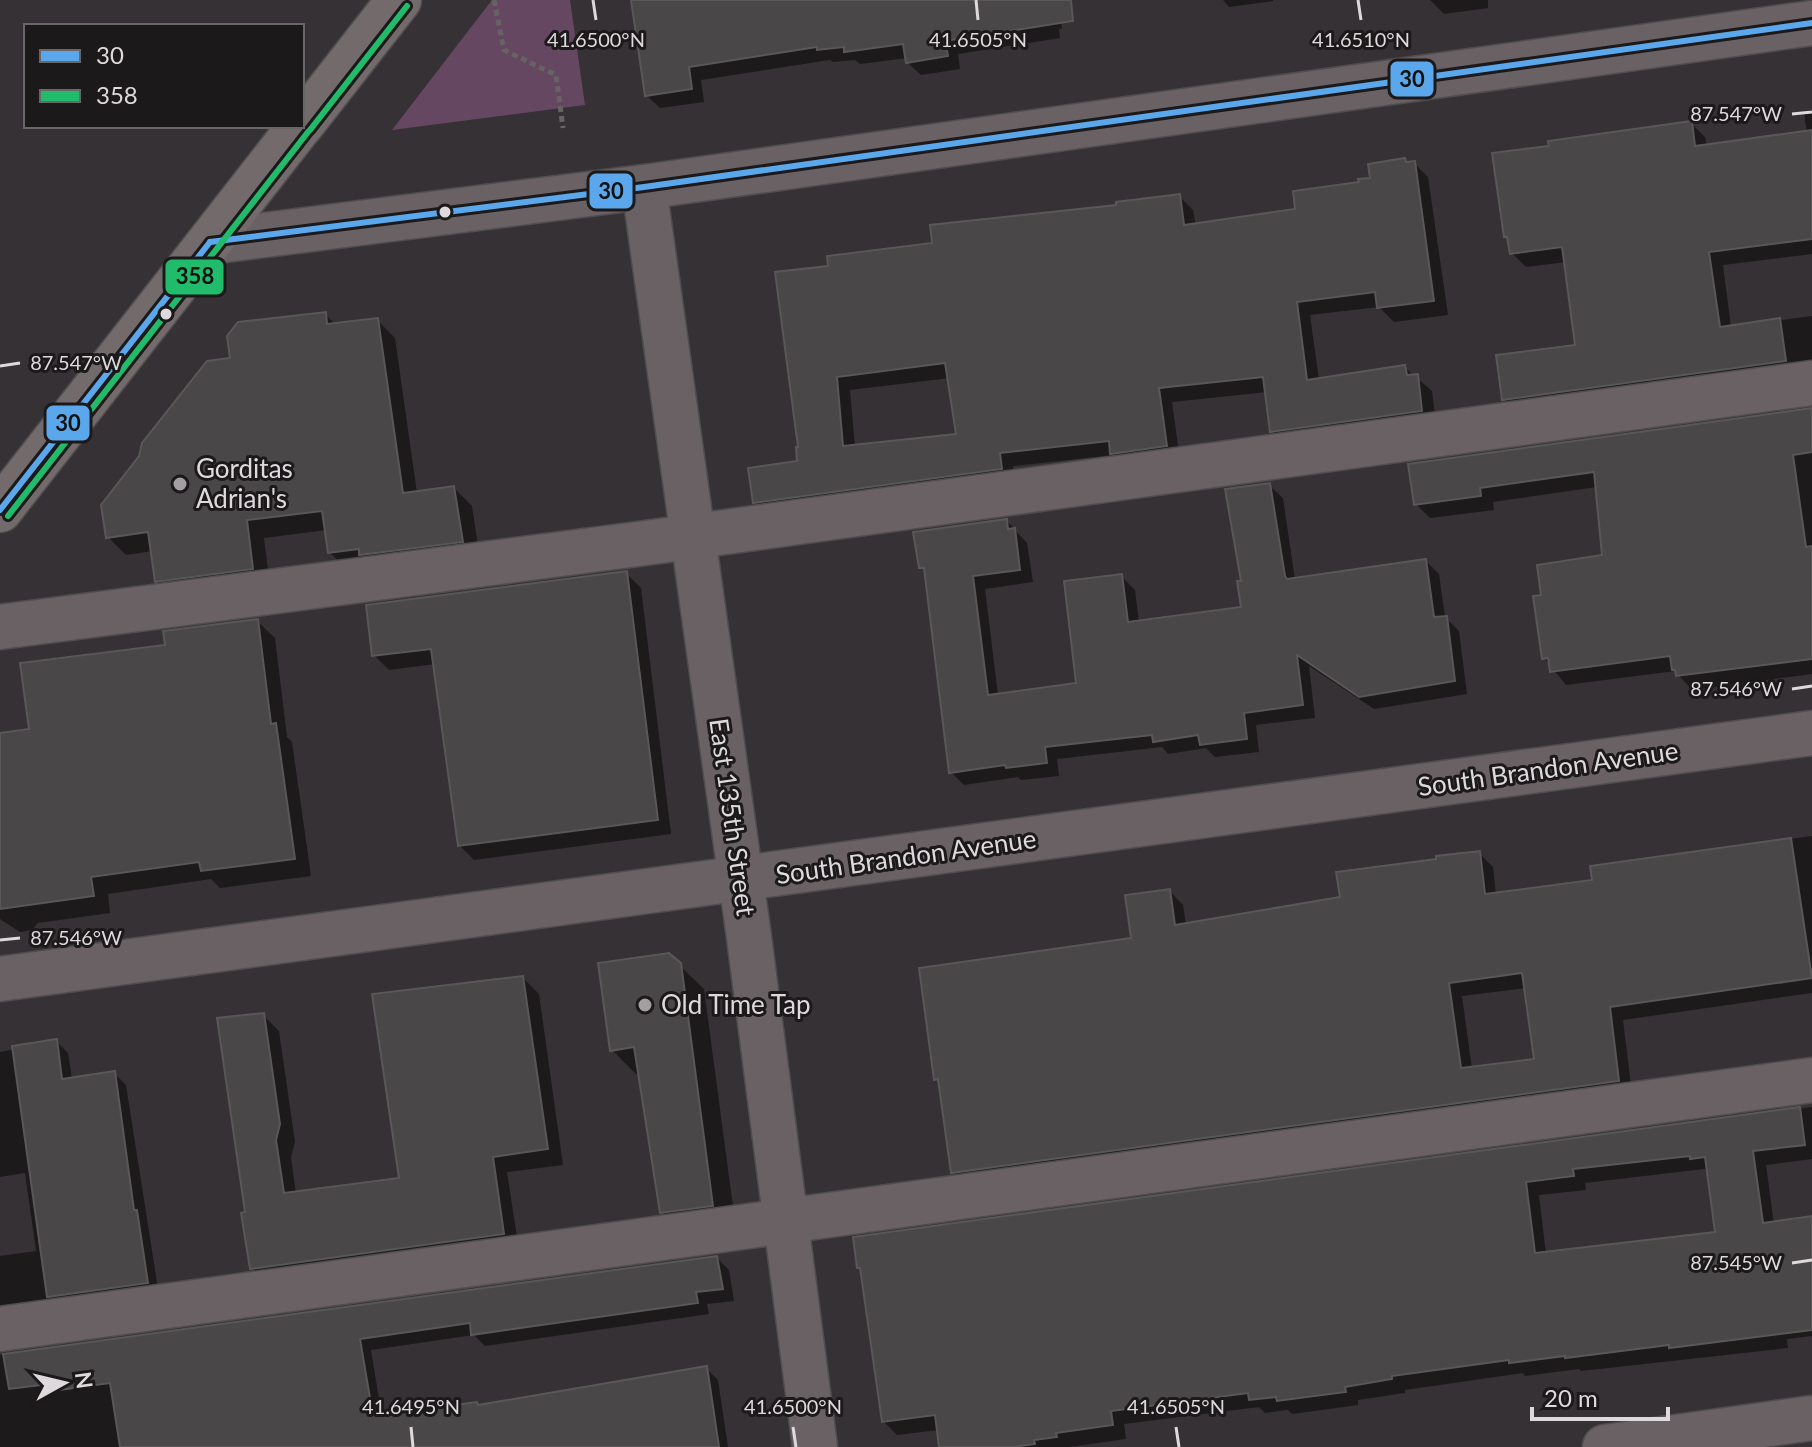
<svg xmlns="http://www.w3.org/2000/svg" width="1812" height="1447" font-family="Lato,sans-serif">
<style>
.green{fill:#654762}
.shadow{fill:#0007;fill-rule:evenodd}
.building{fill:#494747;stroke:#595757;stroke-width:2;fill-rule:evenodd}
.lines{fill:none;stroke-linecap:round;stroke-linejoin:round}
.minor-casing{stroke:#4f4d4f;stroke-width:47}
.major-casing{stroke:#4f4d4f;stroke-width:47}
.path{stroke:#676264;stroke-width:5;stroke-dasharray:6 4;stroke-linecap:butt}
.minor{stroke:#696163;stroke-width:44}
.major{stroke:#736a6b;stroke-width:44}
.bus-1-casing{stroke:#1c191b;stroke-width:12}
.bus-2-casing{stroke:#1c191b;stroke-width:12}
.bus-1{stroke:#5aa8eb;stroke-width:6}
.bus-2{stroke:#20bc6c;stroke-width:6}
.ticks{fill:none;stroke:#ddd9dc;stroke-width:3}
.bus-dot{fill:#ddd9dc;stroke:#1c191b;stroke-width:3}
.poi-dot{fill:#a29ea1;stroke:#1c191b;stroke-width:3}
.labels{text-anchor:middle;stroke-width:6;stroke-linejoin:round;paint-order:stroke}
.poi-label{font-size:26px;fill:#ddd9dc;stroke:#1c191b;text-anchor:start}
.street-label{font-size:26px;fill:#ddd9dc;stroke:#1c191b}
.ticks-label{font-size:20px;text-anchor:middle;fill:#ddd9dc;stroke:#1c191b;stroke-width:6;stroke-linejoin:round;paint-order:stroke}
.line-badge{stroke:#1c191b;stroke-width:3}
.pale-badge-label{font-size:22px;text-anchor:middle;font-weight:bold;fill:#111}
</style>
<rect width="100%" height="100%" fill="#353134"/>
<path class="green" d="M492,0H570L585,105L392,130Z"/>
<g class="shadow">
<path d="M633,0H1058L1062,28L1059,29L1060,38L958,54L960,69L921,75L907,62V58L860,64L855,60L833,62L830,60L701,80L704,102L660,108L646,95Z"/>
<path d="M1223,0H1273V1L1229,7Z"/>
<path d="M1430,0H1488V8L1444,14Z"/>
<path d="M1812,110V254L1723,265L1731,327L1812,316V373L1518,414L1504,399L1578,347L1566,262L1526,267L1512,253L1510,241L1505,236L1691,123L1705,137L1707,147L1807,133L1804,111Z"/>
<path d="M1414,163L1428,177L1448,315L1394,322L1379,307L1310,315L1319,380L1404,367L1432,391L1436,425L1286,446L1272,431L1267,392L1172,402L1180,460L1126,467L1114,455L1013,466L1015,483L769,516L754,502L800,463L831,268L1179,196L1193,210L1196,226L1297,211ZM950,378L958,436L855,447L850,390Z"/>
<path d="M325,314L336,325L377,320L395,338L417,493L454,488L472,506L480,559L348,570L329,552L327,530L264,538L270,586L175,599L157,581L153,551L126,555L108,537L232,360Z"/>
<path d="M1812,410V674L1692,690L1675,671L1566,685L1544,658L1543,597L1604,556L1597,487L1493,502L1494,510L1430,518L1416,504L1411,465Z"/>
<path d="M1269,485L1283,498L1295,580L1426,561L1439,574L1445,617L1459,631L1467,694L1374,709L1309,666L1315,718L1256,725L1259,752L1215,757L1206,748L1168,754L1162,747L1057,759L1059,776L1021,780L1018,777L964,785L951,772L927,573L921,567L1007,521L1027,543L1033,582L985,589L998,695L1079,685L1121,576L1135,590L1139,622L1243,609V583Z"/>
<path d="M626,573L641,588L671,834L474,860L459,845L435,664L389,670L374,655Z"/>
<path d="M257,621L275,638L287,737L292,742L311,876L220,888L211,879L108,894L110,913L38,923L32,930L20,932L0,919V735L31,731L167,646Z"/>
<path d="M1812,836V993L1623,1020L1632,1094L967,1186L953,1172L941,1083L936,1079L1133,939L1170,891L1183,905L1186,925L1342,899L1479,853L1493,867L1496,895L1594,882L1592,867ZM1526,988L1536,1060L1472,1069L1462,996Z"/>
<path d="M679,965L704,989L736,1229L686,1236L662,1212L640,1073L636,1074L612,1050Z"/>
<path d="M523,978L539,994L563,1165L507,1172L519,1250L268,1284L252,1268L247,1214L263,1015L279,1031L295,1142L291,1157L296,1194L401,1180Z"/>
<path d="M56,1041L68,1053L72,1079L114,1073L126,1085L159,1295L0,1319V1256L36,1251L25,1173L0,1177V1052Z"/>
<path d="M1812,1107V1159L1766,1165L1774,1224L1812,1218V1336L1787,1339L1788,1348L1581,1371L1579,1369L1525,1376L1523,1373L1405,1390V1393L1358,1400V1405L1292,1414L1288,1410L1265,1413L1259,1407L1124,1424L1126,1439L1069,1447H941L939,1430L897,1435L883,1421L862,1271L859,1267L855,1239ZM1704,1169L1709,1171L1717,1234L1546,1254L1539,1195L1586,1190L1585,1183Z"/>
<path d="M717,1258L729,1270L734,1301L707,1304L709,1314L485,1346L474,1335L371,1350L382,1417L480,1407L706,1368L718,1380L728,1447H0V1355Z"/>
</g>
<g class="building">
<path d="M631,0H1071L1073,21L945,41L948,56L906,63L903,44L844,52V47L817,50V47L689,67L692,89L645,96Z"/>
<path d="M1692,121L1695,146L1812,130V239L1709,252L1720,327L1780,318L1786,361L1502,400L1496,355L1575,345L1562,247L1510,254L1507,237H1504L1492,153L1549,146L1548,141Z"/>
<path d="M1405,158L1406,162L1415,161L1434,301L1377,308L1375,292L1297,302L1307,380L1405,365L1407,375L1418,374L1422,411L1270,432L1263,377L1159,388L1167,446L1110,454L1109,441L1000,453L1002,469L753,503L748,468L797,461L796,447H798L775,272L828,266L827,256L932,243L930,225L1116,205V202L1180,194L1184,225L1295,209L1293,191L1359,182L1358,179L1370,178L1368,164ZM945,363L956,434L843,446L837,377Z"/>
<path d="M326,312L327,324L378,318L403,493L454,486L463,542L359,555V549L328,553L322,511L247,520L253,569L155,582L148,532L106,538L101,505L139,456L142,443L207,361L230,358L227,336L238,322Z"/>
<path d="M1812,408V452L1793,455L1806,547L1812,546V659L1676,676L1675,670H1672L1670,656L1550,672L1548,658L1542,659L1533,596L1541,595L1537,565L1602,555L1594,472L1480,488L1481,496L1414,505L1408,464Z"/>
<path d="M1270,483L1285,576L1287,579L1426,559L1434,617L1447,616L1455,681L1359,697L1297,655L1303,705L1244,713L1247,739L1200,745L1198,735L1153,742L1152,735L1045,747L1047,763L1006,768L1005,765L949,773L924,568H919L913,532L1007,519L1008,529L1015,528L1020,570L973,576L988,695L1076,683L1064,581L1122,574L1128,622L1241,607L1237,581H1241L1225,489Z"/>
<path d="M627,571L658,820L458,846L431,649L372,656L366,605Z"/>
<path d="M258,619L271,724L276,723L295,859L201,871L199,862L91,877L94,896L0,909V733L29,729L20,663L165,645L163,631Z"/>
<path d="M1791,838L1812,978L1610,1007L1619,1081L951,1173L938,1079L934,1080L919,968L1131,938L1125,895L1170,889L1175,925L1340,897L1336,872L1436,859V856L1480,851L1485,894L1592,880L1590,866ZM1522,973L1534,1059L1461,1068L1449,983Z"/>
<path d="M669,953L681,963L713,1206L660,1213L634,1047L610,1051L598,963Z"/>
<path d="M523,976L548,1149L493,1157L504,1234L250,1269L241,1213L245,1212L217,1018L264,1013L280,1124L276,1140L284,1193L399,1178L372,994Z"/>
<path d="M57,1039L62,1079L115,1071L134,1210H137L148,1283L47,1297L12,1046Z"/>
<path d="M1800,1107L1805,1145L1753,1151L1763,1223L1812,1216V1330L1669,1348V1345L1565,1358V1356L1509,1363V1360L1392,1376V1379L1345,1387L1346,1392L1277,1401L1276,1397L1249,1400L1248,1393L1111,1411L1113,1425L1056,1433L1057,1437L1034,1440L1035,1444L1013,1447H939L935,1415L882,1422L860,1268H857L853,1237ZM1690,1156V1159L1705,1157L1715,1232L1535,1253L1526,1182L1574,1176L1573,1169Z"/>
<path d="M717,1256L723,1289L696,1292L698,1303L471,1335L470,1323L360,1339L373,1416L477,1402L478,1405L707,1366L719,1447H120L110,1383L59,1390L58,1383L9,1389L3,1354Z"/>
</g>
<g class="lines">
<defs>
<g id="minor">
<path d="M644,187L749,937L815,1447"/>
<path d="M210,242L644,187L1812,23"/>
<path d="M0,627L638,544L1812,383"/>
<path d="M0,979L1812,733"/>
<path d="M0,1329L1812,1080"/>
<path d="M1605,1447L1812,1418"/>
</g>
<g id="major">
<path d="M302,124L399,0"/>
<path d="M0,510L300,126"/>
</g>
</defs>
<use href="#minor" class="minor-casing"/>
<use href="#major" class="major-casing"/>
<path class="path" d="M494,0L504,50L556,75L563,128"/>
<use href="#minor" class="minor"/>
<use href="#major" class="major"/>
<defs>
<g id="bus-1">
<path d="M210,242L644,187L1812,23"/>
<path d="M0,510L210,242"/>
</g>
<g id="bus-2">
<path d="M310,130L407,6"/>
<path d="M8,516L308,132"/>
</g>
</defs>
<use href="#bus-1" class="bus-1-casing"/>
<use href="#bus-2" class="bus-2-casing"/>
<use href="#bus-1" class="bus-1"/>
<use href="#bus-2" class="bus-2"/>
</g>
<path class="ticks" d="M593,0L596,20M976,0L978,20M1358,0L1361,20M1792,114L1812,112M0,366L20,363M1792,689L1812,686M0,940L20,938M1792,1263L1812,1260M411,1427L413,1447M793,1427L796,1447M1176,1427L1179,1447"/>
<g class="bus-dot">
<circle cx="445" cy="212" r="7"/>
<circle cx="166" cy="314" r="7"/>
</g>
<g class="poi-dot">
<circle cx="180" cy="484" r="8"/>
<circle cx="645" cy="1005" r="8"/>
</g>
<g class="labels">
<g class="poi-label">
<text x="196" y="478">Gorditas<tspan x="196" dy="30">Adrian's</tspan></text>
<text x="661" y="1014">Old Time Tap</text>
</g>
<g class="street-label">
<text transform="translate(1548 769) rotate(-8)" y="9">South Brandon Avenue</text>
<text transform="translate(732 817) rotate(82)" y="9">East 135th Street</text>
<text transform="translate(906 857) rotate(-8)" y="9">South Brandon Avenue</text>
</g>
</g>
<g class="ticks-label">
<text x="596" y="47">41.6500°N</text>
<text x="978" y="47">41.6505°N</text>
<text x="1361" y="47">41.6510°N</text>
<text x="1736" y="121">87.547°W</text>
<text x="76" y="370">87.547°W</text>
<text x="1736" y="696">87.546°W</text>
<text x="76" y="945">87.546°W</text>
<text x="1736" y="1270">87.545°W</text>
<text x="411" y="1414">41.6495°N</text>
<text x="793" y="1414">41.6500°N</text>
<text x="1176" y="1414">41.6505°N</text>
</g>
<g class="line-badge">
<rect x="1389" y="60" width="46" height="38" rx="8" fill="#5aa8eb"/>
<rect x="588" y="172" width="46" height="38" rx="8" fill="#5aa8eb"/>
<rect x="164" y="258" width="61" height="38" rx="8" fill="#20bc6c"/>
<rect x="45" y="404" width="46" height="38" rx="8" fill="#5aa8eb"/>
</g>
<g class="pale-badge-label">
<text x="1412" y="87">30</text>
<text x="611" y="199">30</text>
<text x="195" y="284">358</text>
<text x="68" y="431">30</text>
</g>
<rect x="24" y="24" width="280" height="104" fill="#1c191b" stroke="#696668" stroke-width="2"/>
<rect x="40" y="50" width="40" height="12" fill="#5aa8eb" stroke="#696668" stroke-width="2"/>
<text x="96" y="64" font-size="24" fill="#ddd9dc">30</text>
<rect x="40" y="90" width="40" height="12" fill="#20bc6c" stroke="#696668" stroke-width="2"/>
<text x="96" y="104" font-size="24" fill="#ddd9dc">358</text>
<g transform="translate(64 1383) rotate(82)" stroke="#1c191b" stroke-width="6" paint-order="stroke">
<path d="M0-6L14 30L0 20L-14 30Z" fill="#ddd9dc"/>
<text y="-12" font-size="22" font-weight="bold" text-anchor="middle" fill="#ddd9dc">N</text>
</g>
<path d="M1532 1407v12h136v-12" fill="none" stroke="#ddd9dc" stroke-width="4"/>
<text x="1544" y="1407" font-size="24" fill="#ddd9dc" stroke="#1c191b" stroke-width="6" paint-order="stroke">20 m</text>
</svg>
